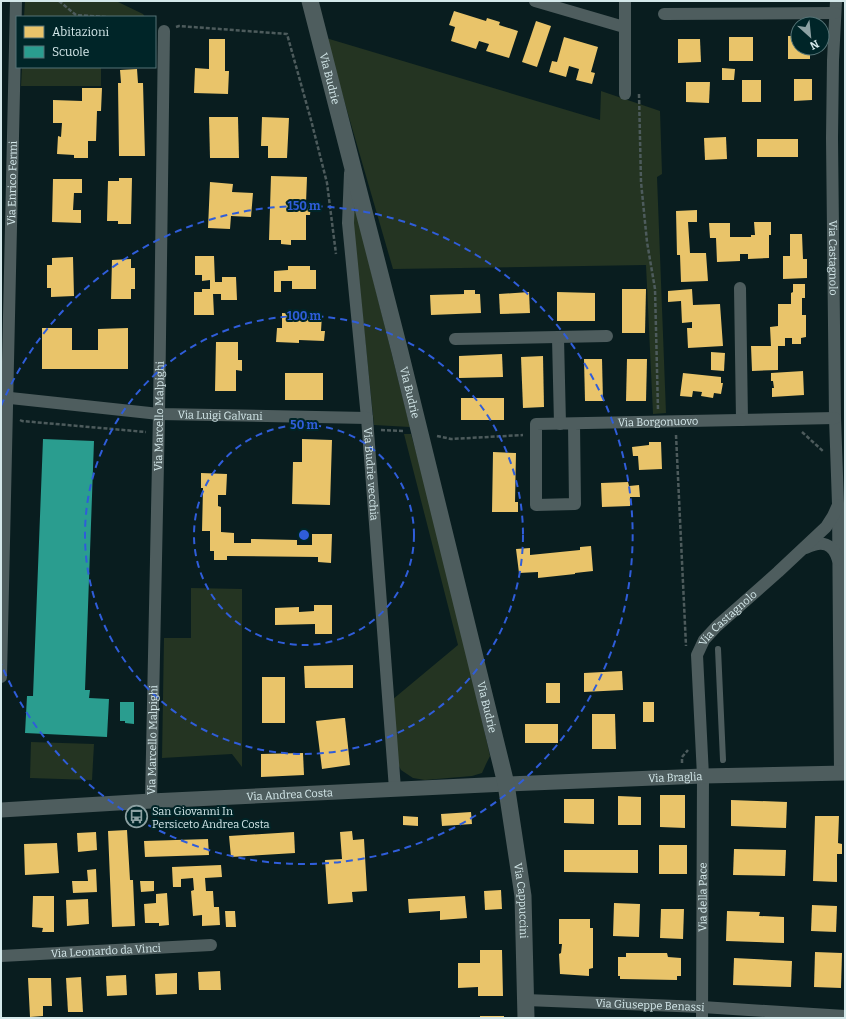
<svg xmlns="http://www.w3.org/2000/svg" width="846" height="1019" font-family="Bitter,serif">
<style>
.green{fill:#243422}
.homes{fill:#e9c46a}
.schools{fill:#2a9d8f}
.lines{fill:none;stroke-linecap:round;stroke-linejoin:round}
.path{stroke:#4d5b5c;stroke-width:2.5;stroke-dasharray:4 2;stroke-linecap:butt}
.service{stroke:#4e5d5e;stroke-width:6}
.minor{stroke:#4e5d5e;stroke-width:12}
.tertiary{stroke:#4e5d5e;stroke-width:15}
.secondary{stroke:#4e5d5e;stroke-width:17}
.ring{fill:none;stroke:#2f5dda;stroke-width:2;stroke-dasharray:7 5}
.labels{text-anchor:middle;stroke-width:4;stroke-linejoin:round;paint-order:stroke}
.street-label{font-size:11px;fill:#d4e8ea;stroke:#002528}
.poi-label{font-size:11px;fill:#d4e8ea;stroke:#002528;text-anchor:start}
.centre{fill:#2f5dda;stroke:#002528;stroke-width:2}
.ring-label{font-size:12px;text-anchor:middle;font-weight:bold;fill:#2f5dda;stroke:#002528;stroke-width:4;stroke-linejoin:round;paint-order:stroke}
</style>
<rect width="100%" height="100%" fill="#091d1f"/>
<g class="green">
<path d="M25,1H116L143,14L145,17H24Z"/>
<path d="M326,38L600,120L601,91L660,111L662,174L657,177L666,413L653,414L646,265L393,269Z"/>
<path d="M22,67H101V86H21Z"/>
<path d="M353,199L410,427L374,425L354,234Z"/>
<path d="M404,434H411L443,549L488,747L490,756L486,764L482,773L472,776L425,780L413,778L401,770L397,762L392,700L458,645Z"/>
<path d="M191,588L242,589V767L232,754L162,758L164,638H191Z"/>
<path d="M31,742L94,744L92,780L30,778Z"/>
</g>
<g class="homes">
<path d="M454,11L486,21L487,18L500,22L499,25L518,31L509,58L486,51L489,44L479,41L476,49L451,41L455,27L449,25Z"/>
<path d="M536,21L551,26L537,67L522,62Z"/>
<path d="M788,36H798V48H810V59H788Z"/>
<path d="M564,37L598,47L591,72L595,73L592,84L576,80L579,69L569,66L566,77L549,72L552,61L557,62Z"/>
<rect x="729" y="37" width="24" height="24"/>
<path d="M209,39H225V71H229L228,94L194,93L195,68L209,69Z"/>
<path d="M678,39H700L701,62L678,63Z"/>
<path d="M722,68L735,69L734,80H722Z"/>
<path d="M137,69L138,83H143L145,156H119L118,83H121L120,70Z"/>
<path d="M794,79H812V100L794,101Z"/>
<rect x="742" y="80" width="19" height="22"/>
<path d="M686,82H710L709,103L686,102Z"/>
<path d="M82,88H102L101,111H97L96,141H88V158H74V155L57,154L58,136L61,137L62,123H53V100L82,101Z"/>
<path d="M209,117H238L239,158H210Z"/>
<path d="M262,117L289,118L287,158H268V146H261Z"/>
<path d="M726,137L727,159L705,160L704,138Z"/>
<rect x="757" y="139" width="41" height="18"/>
<path d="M271,176L307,177L306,203H311L310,215H306V240H291V245L281,244V240H269Z"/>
<path d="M119,178H132L131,224H118V221H107L108,181H119Z"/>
<path d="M53,179H82V193H74L73,210H81V223L52,222Z"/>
<path d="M210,182L233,184L232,192L253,193L251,217L231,216L230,229L208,228Z"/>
<path d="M697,210V222H688L690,253H706L708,281L681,282L680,255H677L676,211Z"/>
<path d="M754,222H771V235H769V258L748,259V254H740V261L717,262L716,238H710L709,223H730V237H751V235H755Z"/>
<path d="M790,234H802L803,259H807V278L783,279V256H790Z"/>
<path d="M195,256H214L215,282H222V277H236L237,300H221V294H213L214,315H194V292H202V289H210V280L202,281V275H195Z"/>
<path d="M73,257L74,296L51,297V288H47V265H52V258Z"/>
<path d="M131,259V268H135V289H131V299H111L112,260Z"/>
<path d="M288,266H310V270H316V289H292V281H281V292H274V271L288,270Z"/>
<path d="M793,284H805V298H802V315H806V337L801,338V344H792V338H785V346H778V370L752,371L751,346H771L770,327L778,326V304H791V293L793,292Z"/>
<path d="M622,289H646L645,333H622Z"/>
<path d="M692,289L693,305L720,304L723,346L688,348L687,328H692V322L682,323L681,301L668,302V291Z"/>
<path d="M464,290H475V294H480L481,313L431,315L430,295L464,294Z"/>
<path d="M529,292L530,313L500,314L499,294Z"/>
<path d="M557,292L595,293V321H557Z"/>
<path d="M282,313L322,315L321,331H325L324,341L299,340V343L276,342L277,328H282Z"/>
<path d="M42,328H72V350H98V329L128,328V369H42Z"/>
<path d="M216,342H238V360H242V371L236,370V391H215Z"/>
<path d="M711,352L725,353L724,371L711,370Z"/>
<path d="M502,354L503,377L459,378V356Z"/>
<path d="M543,356L544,407L523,408L521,357Z"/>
<path d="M584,359H602L603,401H585Z"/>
<path d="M627,359H647L646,401H626Z"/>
<path d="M803,371L804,395L772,397V388H774L773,381H771V373Z"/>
<rect x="285" y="373" width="38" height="27"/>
<path d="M683,373L721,377V383H723L721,394L714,393L713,398L701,396L702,392L693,391L692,397L680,396Z"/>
<rect x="461" y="398" width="43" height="22"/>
<path d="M302,439L332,440L330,505L292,504L293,462H302Z"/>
<path d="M649,442H661L662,469L639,470L638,456H633L632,447L649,445Z"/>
<path d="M493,452L516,453L515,502H518V512H492Z"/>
<path d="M201,473L227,474L226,495H218V506L221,507V532L234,533V543H251V539L297,540V545H312V534H332L331,563L318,562V557L227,556V560H214V551H210V531H202L203,488H201Z"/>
<path d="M628,482L629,486L639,485L640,497H630V506L602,507L601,483Z"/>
<path d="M591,546L593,571L575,573V574L538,578V572L519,573L516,549L530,548V555L580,550V547Z"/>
<path d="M314,605H332V634H315V624L275,625V608L299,607V612L314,611Z"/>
<path d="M353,665V688H305L304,666Z"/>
<path d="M622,671L623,690L584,692V673Z"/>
<rect x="262" y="677" width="23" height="46"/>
<rect x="546" y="683" width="14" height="20"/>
<rect x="643" y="702" width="11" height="20"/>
<path d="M592,714H615L616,749H592Z"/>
<path d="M343,718H345L350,765L322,769L316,721Z"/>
<rect x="525" y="724" width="33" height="19"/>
<path d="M303,753L304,775L261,777V754Z"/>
<path d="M660,795H685V828L660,827Z"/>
<path d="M618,796L641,797V825H618Z"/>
<path d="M564,799H594V824L564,823Z"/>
<path d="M731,800L787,802L786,828L731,826Z"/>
<path d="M471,812L472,824L442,826L441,814Z"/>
<path d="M403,816L418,817V826L403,825Z"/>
<path d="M815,816H839L838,843L842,844V854H837V882L813,881Z"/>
<path d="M127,830L130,880H133L135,926L112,927L108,831Z"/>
<path d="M352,831L353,840L364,839L367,891L352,892L353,902L328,904L325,860L342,859L340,832Z"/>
<path d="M96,832L97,850L78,852L77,833Z"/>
<path d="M294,832L295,853L231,857L229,836Z"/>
<path d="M208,839L209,855L145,857L144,841Z"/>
<path d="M57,843L59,873L25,875L24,844Z"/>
<rect x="659" y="845" width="28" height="29"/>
<path d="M734,849L786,850L785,876L733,875Z"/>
<path d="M564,850H638V873L564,872Z"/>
<path d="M221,865L222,877L205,878L206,891H213L214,907H219L220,925L202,926V915L193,916L191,891L194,890L193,878L181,879V887H173L172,867Z"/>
<path d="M96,869L97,892L73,893L72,881H88L87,870Z"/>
<path d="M140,881H154V891L141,892Z"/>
<path d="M501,890L502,909L485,910L484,891Z"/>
<path d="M167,893L169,925L159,926V923H145L144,904L156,903V894Z"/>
<path d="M33,896H54V932H42L43,928L32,927Z"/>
<path d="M465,896L467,918L440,920V911L409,913L408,899Z"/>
<path d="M88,899L89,924L67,926L66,900Z"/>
<path d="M614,903L640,904L639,937L613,936Z"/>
<path d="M812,905L837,906L836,932L811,931Z"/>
<path d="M661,909H684L683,939L660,938Z"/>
<path d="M225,911H235L236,927H226Z"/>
<path d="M727,911L760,912L759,916L784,917V943L726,941Z"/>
<path d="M559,919H590V928H593V968L589,969V976L560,974L559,954L561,953L562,944H559Z"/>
<path d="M480,950H502L503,996H478V987L458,988V963H480Z"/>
<path d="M815,952L842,953L841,988L814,987Z"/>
<path d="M626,953H667L668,957L681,958V976H677V980L620,979V976H618V957H626Z"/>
<path d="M734,958L792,961L791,987L733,985Z"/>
<path d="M220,971L221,990H199L198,972Z"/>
<path d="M177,973V994L156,995L155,974Z"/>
<path d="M126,975L127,995L107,996L106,976Z"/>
<path d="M81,977L83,1012H68L66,978Z"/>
<path d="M28,978H51L52,1006H43V1016L30,1017Z"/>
<rect x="480" y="1016" width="24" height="2"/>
</g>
<g class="schools">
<path d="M43,439L94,441L85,690H90L89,698L109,699L107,737L25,733L27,696H33Z"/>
<path d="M120,702H134V724L125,723V721H120Z"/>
</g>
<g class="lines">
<g class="path">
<path d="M59,1L76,15L106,17"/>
<path d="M176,27L179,26L287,34L311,120L327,183L336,254"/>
<path d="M639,94L641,182L647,242L655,289L658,410"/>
<path d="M20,420L22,421L146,432"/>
<path d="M381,430L404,431"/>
<path d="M802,432L824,452"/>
<path d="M676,435L686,646"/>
<path d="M437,436L451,439L523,435"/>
<path d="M682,763V757L688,750"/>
</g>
<path class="service" d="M718,649L723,760"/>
<g class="minor">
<path d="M535,1L624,27"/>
<path id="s1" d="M836,1L833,60L832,138L835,418L838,504L840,773"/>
<path d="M664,14L835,13"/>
<path d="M625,94V1"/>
<path id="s2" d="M350,173L348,223L367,418L395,789"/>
<path d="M740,288L742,420"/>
<path d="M558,338L560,424"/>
<path d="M455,339L607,336"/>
<path id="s3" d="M1,397L159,414L367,418"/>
<path id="s4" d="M574,424L575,504L536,505V424L835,418"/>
<path d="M806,548C822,540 833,543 838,560"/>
<path id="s5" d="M1,677L16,1"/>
<path id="s6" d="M151,801L159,414L164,31"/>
<path id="s7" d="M1,956L211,945"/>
<path id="s8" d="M526,1000L702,1007L845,1016"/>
<path id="s9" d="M702,1018L703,776L697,655L704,640L717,626L778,572L826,527L833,516L838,505"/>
</g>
<path class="tertiary" id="s10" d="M1,810L151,801L506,784L703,776L845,773"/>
<path class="secondary" id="s11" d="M310,1L400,352L506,784L523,896L526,1018"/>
</g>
<g class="ring">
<circle cx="304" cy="535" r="110"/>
<circle cx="304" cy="535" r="219"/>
<path d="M1 406A329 329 0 1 1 1 664"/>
</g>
<defs>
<symbol id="bus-ring" viewBox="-11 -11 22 22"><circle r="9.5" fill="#002528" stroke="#8da1a3" stroke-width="1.5"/><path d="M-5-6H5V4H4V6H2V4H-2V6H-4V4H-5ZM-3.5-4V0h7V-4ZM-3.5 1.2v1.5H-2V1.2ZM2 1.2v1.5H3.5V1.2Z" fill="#8da1a3"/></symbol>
</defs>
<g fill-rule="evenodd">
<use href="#bus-ring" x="124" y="804" width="25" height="25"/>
</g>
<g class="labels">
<g class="street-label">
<text dy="4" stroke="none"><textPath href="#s11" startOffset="80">Via Budrie</textPath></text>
<text dy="4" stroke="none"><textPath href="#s5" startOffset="494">Via Enrico Fermi</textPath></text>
<text dy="4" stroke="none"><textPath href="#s1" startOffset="257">Via Castagnolo</textPath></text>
<text dy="4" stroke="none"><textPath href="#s11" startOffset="404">Via Budrie</textPath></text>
<text dy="4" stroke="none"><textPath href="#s3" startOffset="220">Via Luigi Galvani</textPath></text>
<text dy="4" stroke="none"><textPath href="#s6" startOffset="385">Via Marcello Malpighi</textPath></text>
<text dy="4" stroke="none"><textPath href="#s4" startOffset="322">Via Borgonuovo</textPath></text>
<text dy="4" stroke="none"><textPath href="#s2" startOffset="302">Via Budrie vecchia</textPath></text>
<text dy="4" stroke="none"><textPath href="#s9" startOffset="412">Via Castagnolo</textPath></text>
<text dy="4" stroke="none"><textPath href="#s11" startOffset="728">Via Budrie</textPath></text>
<text dy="4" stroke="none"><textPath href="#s6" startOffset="61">Via Marcello Malpighi</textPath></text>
<text dy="4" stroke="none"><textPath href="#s10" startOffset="675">Via Braglia</textPath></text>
<text dy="4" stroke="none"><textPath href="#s10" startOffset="289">Via Andrea Costa</textPath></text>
<text dy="4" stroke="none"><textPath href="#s9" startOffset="121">Via della Pace</textPath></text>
<text dy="4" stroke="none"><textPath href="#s11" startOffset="925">Via Cappuccini</textPath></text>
<text dy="4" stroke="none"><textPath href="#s7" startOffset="105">Via Leonardo da Vinci</textPath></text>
<text dy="4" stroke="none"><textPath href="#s8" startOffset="124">Via Giuseppe Benassi</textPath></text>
</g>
<g class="poi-label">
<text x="152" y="815">San Giovanni In<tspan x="152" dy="13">Persiceto Andrea Costa</tspan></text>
</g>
</g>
<circle cx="304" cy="535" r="6" class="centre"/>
<g class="ring-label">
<text x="304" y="210">150 m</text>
<text x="304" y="320">100 m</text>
<text x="304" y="429">50 m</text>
</g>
<rect width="846" height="1019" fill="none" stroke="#d4e8ea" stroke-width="4"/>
<rect x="16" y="16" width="140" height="52" fill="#002528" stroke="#557376"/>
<rect x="24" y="26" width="20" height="12" fill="#e9c46a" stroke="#557376"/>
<text x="52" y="36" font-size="12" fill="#d4e8ea">Abitazioni</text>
<rect x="24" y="46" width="20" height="12" fill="#2a9d8f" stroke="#557376"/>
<text x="52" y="56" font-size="12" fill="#d4e8ea">Scuole</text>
<g transform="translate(810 36) rotate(153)"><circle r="19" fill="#002528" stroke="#557376"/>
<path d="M0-3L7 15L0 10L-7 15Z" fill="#8da1a3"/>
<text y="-6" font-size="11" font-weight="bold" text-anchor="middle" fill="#d4e8ea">N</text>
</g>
</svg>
